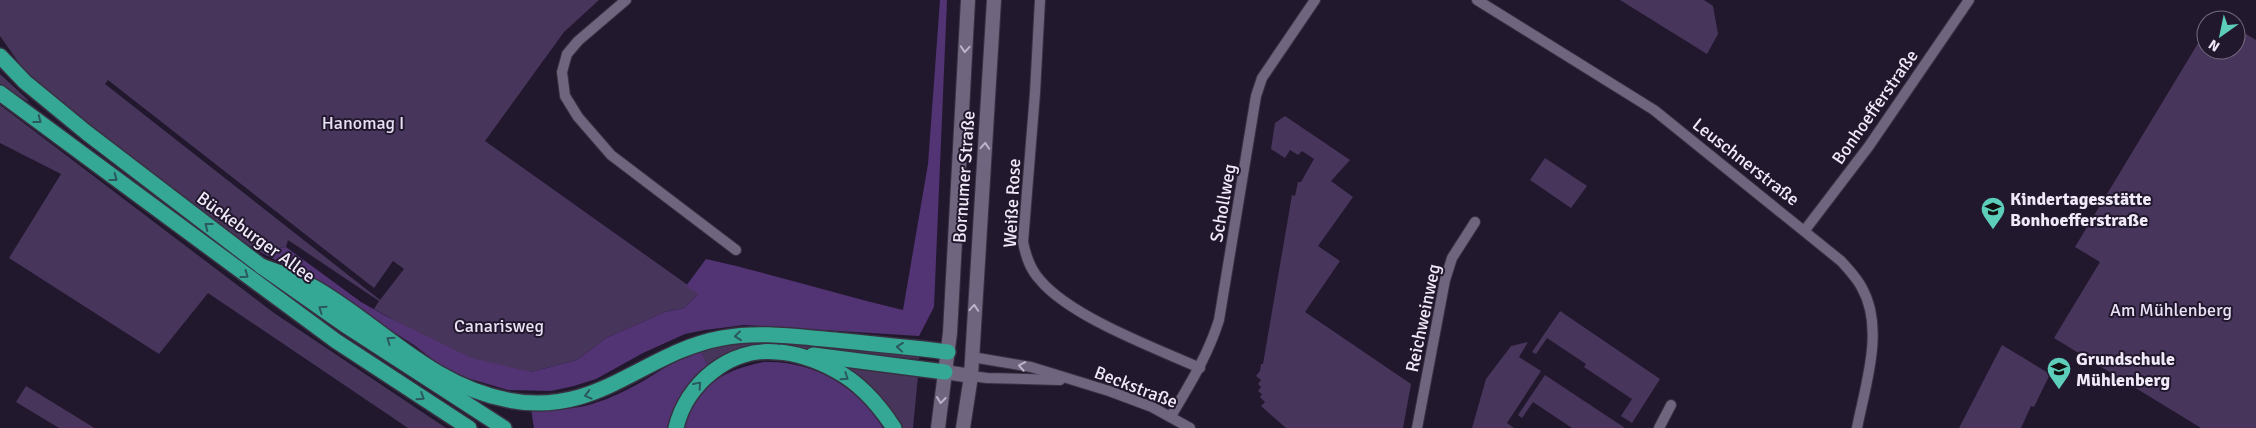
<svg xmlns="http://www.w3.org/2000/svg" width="2256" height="428" font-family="Signika,sans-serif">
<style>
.green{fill:#47355c;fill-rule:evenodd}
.forest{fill:#523373}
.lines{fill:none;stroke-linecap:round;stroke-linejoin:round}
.street-casing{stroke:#393142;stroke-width:12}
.secondary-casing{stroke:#393142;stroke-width:16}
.highway-casing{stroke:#393142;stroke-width:18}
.street{stroke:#70657f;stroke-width:10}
.secondary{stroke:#70657f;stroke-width:14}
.highway{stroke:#34a795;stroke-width:15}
.oneway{stroke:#bcb4c8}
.oneway2{stroke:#2a585c}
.labels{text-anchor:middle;stroke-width:4;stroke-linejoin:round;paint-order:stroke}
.street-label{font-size:18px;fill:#efe9f8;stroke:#22182d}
.park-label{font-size:18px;fill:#e8e0f4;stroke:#22182d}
.poi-label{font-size:18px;font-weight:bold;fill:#efe9f8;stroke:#22182d;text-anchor:start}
</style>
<rect width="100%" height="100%" fill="#22182d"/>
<g class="green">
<path d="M0,0H599L564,32L485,141L699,293L684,308L665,312L606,338L577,360L527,373L467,360L374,309L379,301L288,240L286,247L260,252L236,238L55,98L26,73L0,36ZM108,80L374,288L393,261L404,269L380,300L105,84Z"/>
<path d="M1620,0H1704L1713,6L1718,34L1707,54Z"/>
<path d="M2236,28L2256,40V428H2201L2054,338L2100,262L2075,247L2206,30V50H2236Z"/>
<path d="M0,74L27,99L29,102L0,86Z"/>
<path d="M0,105L274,313L446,428H408L208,293L159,354L9,258L61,174L0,143Z"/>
<path d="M1285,116L1350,160L1331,181L1353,197L1318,246L1340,261L1305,312L1411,384L1403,428H1286L1261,406L1265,402L1260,397L1262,394L1258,391L1261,387L1258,384L1261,380L1256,376L1260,371L1261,364H1263L1292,195L1295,196L1298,182H1301L1314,159L1302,151L1298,155L1290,150L1285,158L1271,149L1275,123Z"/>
<path d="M1545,158L1587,186L1571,208L1530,180Z"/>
<path d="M1560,311L1660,379L1632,423L1621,416L1632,399L1584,367L1586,364L1547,338L1536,354L1532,352Z"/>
<path d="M751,341L801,344L919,356V359L768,345L708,366L702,353H688L711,346Z"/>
<path d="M1528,342L1519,357L1541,371L1507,423L1514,428H1472L1486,379L1511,346Z"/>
<path d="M2002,345L2050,374L2034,407L2031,406L2021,428H1959Z"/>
<path d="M844,367L918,376L913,428H901C887,402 869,383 844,367Z"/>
<path d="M1545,375L1625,428H1572L1533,402L1522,418L1518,415Z"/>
<path d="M26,386L88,424L94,428H59L16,402Z"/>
</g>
<g class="forest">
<path d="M940,0H947L934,307L919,336L744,325L705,330L685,334L643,353L596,379L574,386L551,391L508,390L450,373L414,345L306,276L260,252L286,247L361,302L386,316L471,358L531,372L577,360L606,338L665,312L684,308L698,294L686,286L706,259C773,274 837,294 903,310L928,164Z"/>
<path d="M688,353H702L708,366C689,382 674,404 668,428H534L531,409C551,410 572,410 592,404C626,394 658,372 688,353Z"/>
<path d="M764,362C813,360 857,386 883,428H684C697,386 722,370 764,362Z"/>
</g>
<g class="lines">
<defs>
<g id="street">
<path d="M626,0L578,41L567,54L562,72L565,96L578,117L611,155L736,250"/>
<path d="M1040,0L1035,93L1023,242C1026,257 1030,269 1040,280C1071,317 1155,348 1200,368"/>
<path d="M1477,0L1654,110L1841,261C1849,270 1857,278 1862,288C1885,329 1865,386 1857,428"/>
<path d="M1805,230L1869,146L1969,0"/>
<path d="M972,357L1031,367L1109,391L1152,407L1190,428"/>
<path d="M971,376L987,378L1060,380"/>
<path d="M1171,416C1190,384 1208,355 1219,320L1256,96L1262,78L1315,0"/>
<path d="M1417,428L1445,280L1452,258L1475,222"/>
<path d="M1659,428L1671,405"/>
</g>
<g id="secondary">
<path d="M945,372L971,376"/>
<path d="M938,428L950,333L968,0"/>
<path d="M963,428L971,376L994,0"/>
</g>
<g id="highway">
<path d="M0,56L25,82L87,133L261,266L348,327L504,428"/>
<path d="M0,93L336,341L469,428"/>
<path d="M261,266C279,273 300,279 317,289C382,327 430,385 508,400C597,418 644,352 722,338C759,331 798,337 835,340C873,344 911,347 948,352"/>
<path d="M813,355L945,372"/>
<path d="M676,428C686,384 730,347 777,352C796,353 818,361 835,370C860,383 879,405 894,428"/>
</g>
</defs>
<use href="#street" class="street-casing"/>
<use href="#secondary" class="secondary-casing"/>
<use href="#highway" class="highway-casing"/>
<use href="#street" class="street"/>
<use href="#secondary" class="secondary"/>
<use href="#highway" class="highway"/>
</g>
<defs><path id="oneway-chevron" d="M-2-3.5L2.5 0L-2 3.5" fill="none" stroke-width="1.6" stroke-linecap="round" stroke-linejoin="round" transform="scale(1.25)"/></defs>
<g class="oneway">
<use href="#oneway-chevron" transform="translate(965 49) rotate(94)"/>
<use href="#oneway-chevron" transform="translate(985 146) rotate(-86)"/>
<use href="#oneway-chevron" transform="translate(974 308) rotate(-86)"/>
<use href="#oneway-chevron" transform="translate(1022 366) rotate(-170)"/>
<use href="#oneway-chevron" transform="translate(941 400) rotate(97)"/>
</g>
<g class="oneway2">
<use href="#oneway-chevron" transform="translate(38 120) rotate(37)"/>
<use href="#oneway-chevron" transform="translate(114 178) rotate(37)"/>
<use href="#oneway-chevron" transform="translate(208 226) rotate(-142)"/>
<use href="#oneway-chevron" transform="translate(245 275) rotate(36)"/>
<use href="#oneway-chevron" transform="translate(322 309) rotate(-145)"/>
<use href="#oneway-chevron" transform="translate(738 336) rotate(174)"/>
<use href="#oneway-chevron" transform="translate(390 340) rotate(-145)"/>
<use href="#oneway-chevron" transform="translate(900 347) rotate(-174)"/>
<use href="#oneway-chevron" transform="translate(845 377) rotate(34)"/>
<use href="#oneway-chevron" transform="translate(698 385) rotate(-49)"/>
<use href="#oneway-chevron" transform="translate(588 395) rotate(165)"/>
<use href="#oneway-chevron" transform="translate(421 397) rotate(33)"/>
</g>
<defs>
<symbol id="school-pin" viewBox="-11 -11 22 30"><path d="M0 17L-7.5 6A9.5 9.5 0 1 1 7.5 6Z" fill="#5cceba" stroke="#22182d"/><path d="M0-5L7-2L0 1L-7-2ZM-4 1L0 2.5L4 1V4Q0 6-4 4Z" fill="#111"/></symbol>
</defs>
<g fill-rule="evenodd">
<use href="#school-pin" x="1979" y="195" width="28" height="38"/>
<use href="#school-pin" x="2045" y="355" width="28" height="38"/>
</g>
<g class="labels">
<g class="street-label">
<text transform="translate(1875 107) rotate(-55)" y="6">Bonhoefferstraße</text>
<text transform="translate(1746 162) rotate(38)" y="6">Leuschnerstraße</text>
<text transform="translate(964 177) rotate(-86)" y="6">Bornumer Straße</text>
<text transform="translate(1012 203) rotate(-87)" y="6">Weiße Rose</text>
<text transform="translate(1223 203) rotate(-80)" y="6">Schollweg</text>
<text transform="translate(256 237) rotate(36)" y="6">Bückeburger Allee</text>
<text transform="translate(1423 318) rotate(-78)" y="6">Reichweinweg</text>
<text transform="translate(1136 387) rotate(21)" y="6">Beckstraße</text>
</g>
<g class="park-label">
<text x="363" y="129">Hanomag I</text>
<text x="2171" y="316">Am Mühlenberg</text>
<text x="499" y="332">Canarisweg</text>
</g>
<g class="poi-label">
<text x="2010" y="205">Kindertagesstätte<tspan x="2010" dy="21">Bonhoefferstraße</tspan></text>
<text x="2076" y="365">Grundschule<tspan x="2076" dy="21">Mühlenberg</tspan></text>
</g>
</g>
<g transform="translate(2221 35) rotate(213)"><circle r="24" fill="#22182d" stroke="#746c7e"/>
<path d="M0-4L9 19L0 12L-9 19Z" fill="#5cceba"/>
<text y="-8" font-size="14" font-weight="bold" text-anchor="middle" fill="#efe9f8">N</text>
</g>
</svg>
